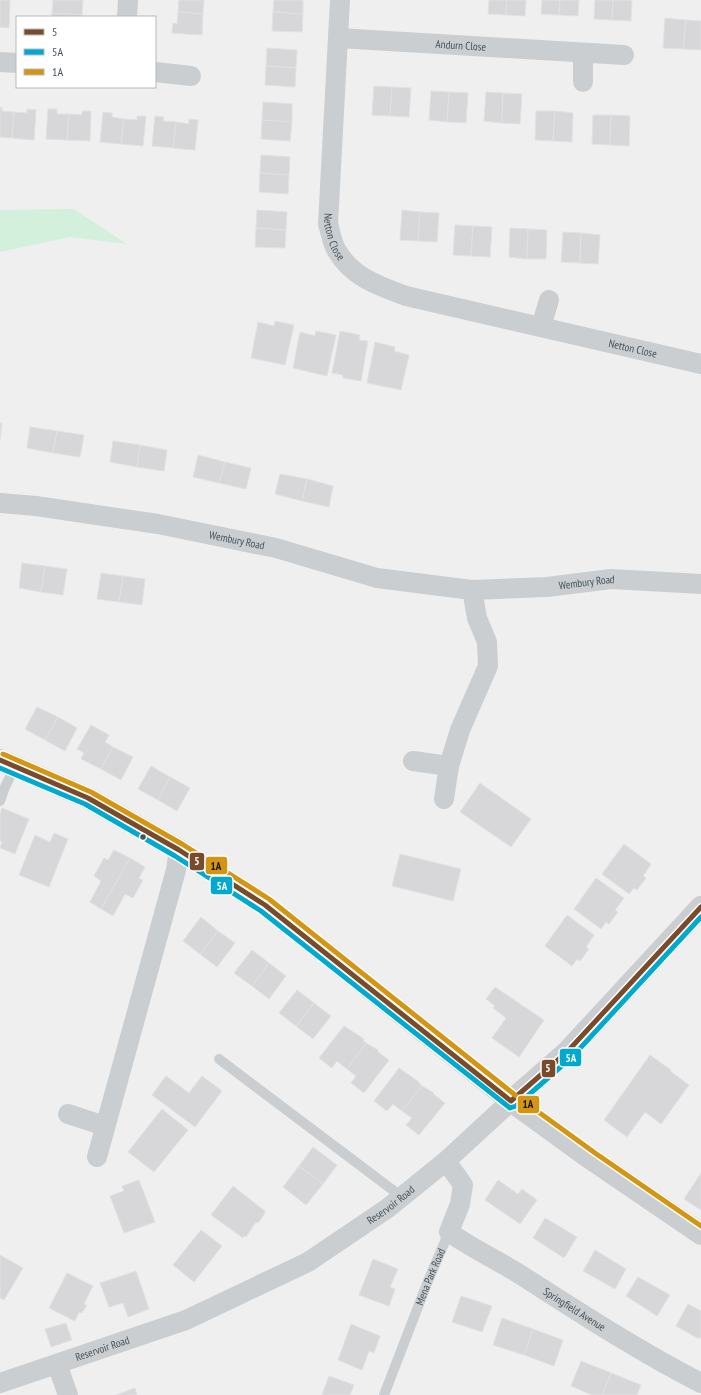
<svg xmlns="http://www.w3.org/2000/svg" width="701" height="1395" font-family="'PT Sans Narrow',sans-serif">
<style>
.green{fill:#d2f0dc}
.building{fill:#d7d7d9;stroke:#e1e1e2}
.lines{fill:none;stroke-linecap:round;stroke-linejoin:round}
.lane{stroke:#caced0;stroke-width:10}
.street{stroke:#caced0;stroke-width:20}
.secondary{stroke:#cbced1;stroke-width:22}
.bus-1-casing{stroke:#fff;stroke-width:8}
.bus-2-casing{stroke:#fff;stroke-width:8}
.bus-3-casing{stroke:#fff;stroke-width:8}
.bus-1{stroke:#7a4b2a;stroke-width:5}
.bus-2{stroke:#00a9ce;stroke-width:5}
.bus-3{stroke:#d39512;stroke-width:5}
.bus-dot{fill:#45525c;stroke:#fff;stroke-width:1.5}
.labels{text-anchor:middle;stroke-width:4;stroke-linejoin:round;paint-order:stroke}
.street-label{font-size:11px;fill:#45525c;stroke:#fff}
.line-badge{stroke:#fff;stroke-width:1.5}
.badge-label{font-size:11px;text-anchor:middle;font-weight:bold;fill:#fff}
.pale-badge-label{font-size:11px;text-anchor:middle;font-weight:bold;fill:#111}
</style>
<rect width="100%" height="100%" fill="#f0efef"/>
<path class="green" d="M74,209L127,244L70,237L0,252V210Z"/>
<g class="building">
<path d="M0,0H10L9,28L0,27Z"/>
<path d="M53,0H83L82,15L52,13Z"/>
<path d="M179,0H204L203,14L178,12Z"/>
<path d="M274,0H303V14L273,12Z"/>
<path d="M489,0H507L506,15L488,14Z"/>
<path d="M507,0H526L525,16L506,15Z"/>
<path d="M542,0H560L559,15L541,14Z"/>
<path d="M560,0H579L578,16L559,15Z"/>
<path d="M595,0H613L612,20L594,19Z"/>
<path d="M613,0H632L631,21L612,20Z"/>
<path d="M178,12L203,14L202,35L172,33L173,23L177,24Z"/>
<path d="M273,12L303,14L302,32L272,31Z"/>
<path d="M52,13L82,15V17H52Z"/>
<path d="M665,18L686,20L683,49L663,48Z"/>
<path d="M686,20L701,21V50L683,49Z"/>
<path d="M267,48L297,50L296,68L266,66Z"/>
<path d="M266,66L296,68L295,87L265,85Z"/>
<path d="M374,86L392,87L390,116L372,115Z"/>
<path d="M392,87L411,88L409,117L390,116Z"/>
<path d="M431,91L449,92L447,122L429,120Z"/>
<path d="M449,92L468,93L466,123L447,122Z"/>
<path d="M486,92L503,93L502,123L484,121Z"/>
<path d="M503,93L522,94L520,124L502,123Z"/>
<path d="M263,102L292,104V122L262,120Z"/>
<path d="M0,107H2V111L14,112L12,138L0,137Z"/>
<path d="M27,109L36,110L34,140L12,138L14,112L27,113Z"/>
<path d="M48,109H57V114H69L67,140L46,139Z"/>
<path d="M82,111H91L90,141L67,140L69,114L82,115Z"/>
<path d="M536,111H555L553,141L535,140Z"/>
<path d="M555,111L573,113L572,142L553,141Z"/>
<path d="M103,112L112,113V117L124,119L121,144L100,142Z"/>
<path d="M593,115H611L610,145L592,144Z"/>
<path d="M611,115L630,116L629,146L610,145Z"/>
<path d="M137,116H146L143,146L121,144L124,119L137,120Z"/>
<path d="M155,116L164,117L163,121L176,122L173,148L152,146Z"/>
<path d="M189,119L198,120L195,150L173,148L176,122L189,124Z"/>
<path d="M262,120L292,122L290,141L261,139Z"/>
<path d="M261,155L290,157L289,175L260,173Z"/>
<path d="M260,173L289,175L288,194L259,192Z"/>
<path d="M257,210L287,212L286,230L256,228Z"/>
<path d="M402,210L420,212L418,241L400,240Z"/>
<path d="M420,212L439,213L437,242L418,241Z"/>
<path d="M455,225L473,226L471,256L453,255Z"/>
<path d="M473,226L492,227L490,257L471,256Z"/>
<path d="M256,228L286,230L285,248L255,247Z"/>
<path d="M510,228L528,229L527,259L509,257Z"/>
<path d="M528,229L547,230L546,259H527Z"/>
<path d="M563,232L581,233L580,263L561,262Z"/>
<path d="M581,233L600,235L598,264L580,263Z"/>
<path d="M275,321L294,325L285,365L251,358L258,322L274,326Z"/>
<path d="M316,331L336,335L327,376L293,368L300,332L315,336Z"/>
<path d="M340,331L360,335L359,340L368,341L361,381L343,378V375L332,373Z"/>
<path d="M375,342L395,347L394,351L409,355L401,390L367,383Z"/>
<path d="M0,423H2L0,441Z"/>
<path d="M30,427L57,431L53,453L27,448Z"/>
<path d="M57,431L84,435L80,457L53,453Z"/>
<path d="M113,441L140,445L137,467L110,462Z"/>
<path d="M140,445L167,450L164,471L137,467Z"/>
<path d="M198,455L225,462L219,483L193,477Z"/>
<path d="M225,462L251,468L246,489L219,483Z"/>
<path d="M280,474L307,479L302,501L275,494Z"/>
<path d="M307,479L333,486L329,507L302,501Z"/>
<path d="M22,563L45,566L41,592L19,588Z"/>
<path d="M45,566L67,569L63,595L41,592Z"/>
<path d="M101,573L123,576L119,602L97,599Z"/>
<path d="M123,576L145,579L142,605L119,602Z"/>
<path d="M37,707L58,717L45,740L25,729Z"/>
<path d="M58,717L77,728L65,751L45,740Z"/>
<path d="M91,725L109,735L105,742L113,747L101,769L81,759L84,753L77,749Z"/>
<path d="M113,747L133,757L121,780L101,769Z"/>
<path d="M151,766L170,777L158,800L138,789Z"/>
<path d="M170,777L190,788L177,811L158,800Z"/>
<path d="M480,783L531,819L511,847L460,812Z"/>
<path d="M2,808L29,819L15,854L0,848L2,842L0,841V814Z"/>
<path d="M54,833L68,839L49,887L19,875L35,835L50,842Z"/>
<path d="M624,844L651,864L643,876L646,878L637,890L634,888L629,894L602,874Z"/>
<path d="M114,850L130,858L101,909L90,902L101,881L94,876L104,858L108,860Z"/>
<path d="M400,854L461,869L453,901L392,886Z"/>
<path d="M130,858L145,867L139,878L143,880L133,898L125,894L113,916L101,909Z"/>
<path d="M596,878L624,898L615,910L618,912L609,924L606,922L601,929L574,909Z"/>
<path d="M567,915L594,935L586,947L589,949L580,961L577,959L572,966L545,946Z"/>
<path d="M201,917L218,931L200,954L183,941Z"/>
<path d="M218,931L235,943L217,967L200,954Z"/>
<path d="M252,950L269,963L252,986L234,973Z"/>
<path d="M269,963L286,976L269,999L252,986Z"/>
<path d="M495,987L544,1020L519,1057L492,1038L506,1018L493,1008L495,1006L486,999Z"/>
<path d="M297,990L314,1003L296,1026L279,1013Z"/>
<path d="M314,1003L331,1016L313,1039L296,1026Z"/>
<path d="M344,1026L364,1039L363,1040L366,1043L347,1069L337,1061L332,1068L319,1058Z"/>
<path d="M366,1043L378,1050V1052L389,1060L364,1093L351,1083L356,1076L347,1069Z"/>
<path d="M650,1055L671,1070L670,1071L689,1085L661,1124L645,1112L627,1137L604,1120Z"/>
<path d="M399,1068L419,1082V1083L422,1086L402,1111L393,1104L387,1111L374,1101Z"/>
<path d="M166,1076L189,1093L202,1076L222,1091L195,1127L152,1095Z"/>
<path d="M422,1086L434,1093L433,1094L445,1103L419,1135L406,1125L412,1118L402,1111Z"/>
<path d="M162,1109L188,1130L154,1172L128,1152Z"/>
<path d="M313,1147L337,1165L323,1184L299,1166Z"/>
<path d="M299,1166L323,1184L306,1205L283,1187Z"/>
<path d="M701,1173V1210L684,1199Z"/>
<path d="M139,1180L155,1222L124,1233L110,1196L124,1191L122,1186Z"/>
<path d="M498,1180L518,1194L522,1189L537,1200L520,1224L485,1200Z"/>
<path d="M233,1186L265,1211V1213L258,1223L256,1222L246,1237L244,1236L243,1238L211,1215Z"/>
<path d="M545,1218L577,1237L564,1258L533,1238Z"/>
<path d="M201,1230L222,1246L194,1282L173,1265Z"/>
<path d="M595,1250L626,1269L615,1289L583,1271Z"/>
<path d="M0,1255L23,1268L4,1300L0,1298Z"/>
<path d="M373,1259L398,1269L390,1287L395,1289L389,1306L359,1295Z"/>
<path d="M136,1271L149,1309L128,1317L123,1303L109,1307L100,1283Z"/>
<path d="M67,1273L93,1286L84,1304L87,1305L82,1313L79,1312L75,1321L49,1308Z"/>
<path d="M638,1277L670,1295L657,1316L626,1296Z"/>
<path d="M461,1296L492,1306L482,1332L452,1322Z"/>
<path d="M688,1304L701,1311V1338L699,1337V1339L676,1326Z"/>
<path d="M502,1318L533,1329L524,1355L493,1345Z"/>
<path d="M66,1323L72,1340L51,1347L45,1329Z"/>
<path d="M351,1324L380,1336L374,1353L369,1351L362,1370L338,1360Z"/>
<path d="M533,1329L563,1340L554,1366L524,1355Z"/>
<path d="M581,1361L611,1373L602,1395H592L571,1386Z"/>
<path d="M611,1373L641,1385L637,1395H602Z"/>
<path d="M329,1376L354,1385L350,1395H322Z"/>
<path d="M135,1388L137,1395H116Z"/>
</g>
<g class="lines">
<g class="lane">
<path d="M0,801L5,787L15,767"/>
<path d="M219,1059L402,1197"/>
<path id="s1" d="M384,1395L428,1281L449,1232"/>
</g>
<g class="street">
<path id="s2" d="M340,0L328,224C331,233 332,244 337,251C352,277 379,286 406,296L701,364"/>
<path d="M127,17L128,0"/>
<path id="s3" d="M338,38L624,55"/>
<path d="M0,62L17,63"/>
<path d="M155,72L191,76"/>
<path d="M583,82V53"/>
<path d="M541,327L549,300"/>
<path id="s4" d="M0,503L36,506L158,524L276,548L377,578L472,590L547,587L611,579L701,584"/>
<path d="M413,761L449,766"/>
<path d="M444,799L449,766L460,730L488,666L487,642L477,618L472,590"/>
<path d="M68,1114L105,1126"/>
<path d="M97,1157L176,870L179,850"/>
<path id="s5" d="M446,1161L463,1185L460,1204L449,1232C472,1249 500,1261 524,1277C582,1314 640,1352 701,1383"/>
<path d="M57,1364L68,1395"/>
<path id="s6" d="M0,1383L186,1320L308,1262L388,1208L446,1161L511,1101"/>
</g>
<g class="secondary">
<path d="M0,760L88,798L179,850L265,905L511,1101L591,1159L701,1234"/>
<path d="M511,1101L567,1052L701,907"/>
</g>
<defs>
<path id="bus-1" d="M0,760L88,798L179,850L265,905L511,1101L567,1052L701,907"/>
<path id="bus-2" d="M0,768L85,804L175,856L261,911L510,1108L516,1106L572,1057L701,917"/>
<path id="bus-3" d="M3,754L91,792L182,844L269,899L515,1095L595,1153L701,1226"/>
</defs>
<use href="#bus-1" class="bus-1-casing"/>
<use href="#bus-2" class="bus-2-casing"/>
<use href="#bus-3" class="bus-3-casing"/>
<use href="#bus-1" class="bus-1"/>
<use href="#bus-2" class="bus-2"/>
<use href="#bus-3" class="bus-3"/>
</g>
<circle class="bus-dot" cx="143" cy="837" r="3.5"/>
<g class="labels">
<g class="street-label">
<text dy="4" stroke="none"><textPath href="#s3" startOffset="123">Andurn Close</textPath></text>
<text dy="4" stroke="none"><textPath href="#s2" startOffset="238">Netton Close</textPath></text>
<text dy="4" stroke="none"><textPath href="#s2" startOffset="570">Netton Close</textPath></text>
<text dy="4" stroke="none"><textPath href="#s4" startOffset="240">Wembury Road</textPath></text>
<text dy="4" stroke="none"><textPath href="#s4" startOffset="596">Wembury Road</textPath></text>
<text dy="4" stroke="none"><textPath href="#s6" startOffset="432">Reservoir Road</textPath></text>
<text dy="4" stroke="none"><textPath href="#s1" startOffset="127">Mena Park Road</textPath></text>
<text dy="4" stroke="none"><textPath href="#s5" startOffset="226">Springfield Avenue</textPath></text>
<text dy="4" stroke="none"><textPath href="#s6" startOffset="108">Reservoir Road</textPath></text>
</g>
</g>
<g class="line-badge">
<rect x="189" y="852" width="16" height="19" rx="4" fill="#7a4b2a"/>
<rect x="205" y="856" width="23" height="19" rx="4" fill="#d39512"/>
<rect x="210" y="876" width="23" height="19" rx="4" fill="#00a9ce"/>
<rect x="559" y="1048" width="23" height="19" rx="4" fill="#00a9ce"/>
<rect x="541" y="1059" width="15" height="19" rx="4" fill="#7a4b2a"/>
<rect x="517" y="1095" width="23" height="19" rx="4" fill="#d39512"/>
</g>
<g class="badge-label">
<text x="197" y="865">5</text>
<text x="222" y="890">5A</text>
<text x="571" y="1062">5A</text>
<text x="548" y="1072">5</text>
</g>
<g class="pale-badge-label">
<text x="216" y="870">1A</text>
<text x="528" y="1108">1A</text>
</g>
<rect x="16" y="16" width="140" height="72" fill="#ffffff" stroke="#b5babe"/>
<rect x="24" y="29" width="20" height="6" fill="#7a4b2a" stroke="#b5babe"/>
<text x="52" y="36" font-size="12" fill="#45525c">5</text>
<rect x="24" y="49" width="20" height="6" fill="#00a9ce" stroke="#b5babe"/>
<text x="52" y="56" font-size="12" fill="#45525c">5A</text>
<rect x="24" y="69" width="20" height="6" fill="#d39512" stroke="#b5babe"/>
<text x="52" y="76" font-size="12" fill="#45525c">1A</text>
</svg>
